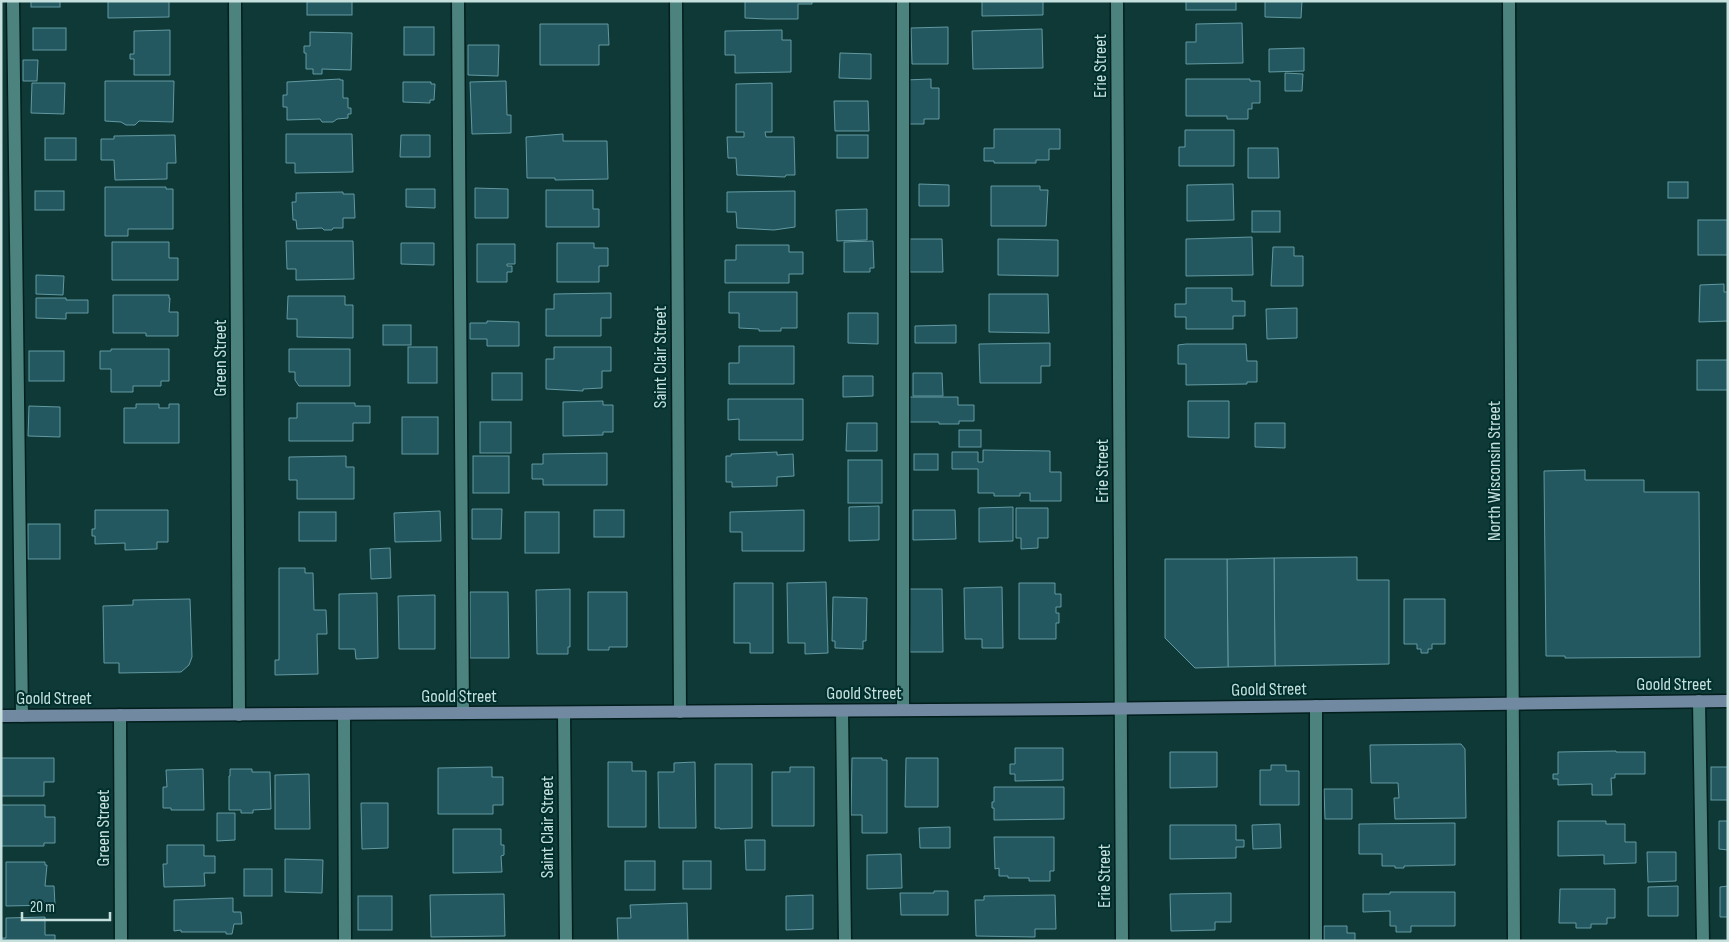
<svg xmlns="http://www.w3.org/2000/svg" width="1729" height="942" font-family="'Sofia Sans Condensed',sans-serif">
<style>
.building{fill:#245860;stroke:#6399a2}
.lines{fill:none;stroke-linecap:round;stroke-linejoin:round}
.lane-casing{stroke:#021f1d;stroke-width:15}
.street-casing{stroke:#021f1d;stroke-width:15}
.secondary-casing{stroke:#021f1d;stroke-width:15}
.lane{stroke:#4d837f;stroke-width:12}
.street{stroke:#4d837f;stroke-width:12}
.secondary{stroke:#7289a2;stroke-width:12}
.labels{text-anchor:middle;stroke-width:4;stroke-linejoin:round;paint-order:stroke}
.street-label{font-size:18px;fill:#c5e0dd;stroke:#012f2d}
</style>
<rect width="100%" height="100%" fill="#0e3937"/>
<g class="building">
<rect x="31" y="1" width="29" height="6"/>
<path d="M108,1H169V17L108,18Z"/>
<rect x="307" y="1" width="45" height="14"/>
<path d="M745,1H812V4H798V19H767L745,18Z"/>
<path d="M982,1H1043V15L982,16Z"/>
<rect x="1186" y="1" width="50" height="9"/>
<path d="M1265,1H1302L1301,18L1265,17Z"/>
<path d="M1242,23L1243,63L1186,64V42H1196V24Z"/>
<path d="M540,24H608L609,45H599V65H540Z"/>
<rect x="404" y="27" width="30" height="28"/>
<path d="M948,27V64H912L911,28Z"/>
<rect x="33" y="28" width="33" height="22"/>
<path d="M1042,29L1043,68L973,69L972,31Z"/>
<path d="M170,30V75H134V59H130V54H134V31Z"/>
<path d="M782,30V40H791V72L735,73V55H725V31Z"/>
<path d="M310,32L352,33L351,70L322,69V74H313V69H306V53H304V46H310Z"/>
<path d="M468,45H499L498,76L468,75Z"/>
<path d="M1304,48V71L1269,72V49Z"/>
<path d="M840,53L871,54V79L839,78Z"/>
<path d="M23,60H38L37,81H23Z"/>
<path d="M1285,73L1303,74L1302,91H1285Z"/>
<path d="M340,79V80H343V98H348V108H351V114H348V118L337,119L333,122H322L320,119L287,120V107H283V95H287V82Z"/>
<path d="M931,79V88H939V119H924V124H904L905,80Z"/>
<path d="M1186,79H1250V81H1260V103H1252V109H1248V119H1227V116H1186Z"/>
<path d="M105,81H174L173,122L139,121L135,125H126L121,122L105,121Z"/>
<path d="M506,81L507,115H511V133L472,134L470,82Z"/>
<path d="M403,82H431V84H435L434,100H430V103L403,102Z"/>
<path d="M32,83H65L64,114L31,113Z"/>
<path d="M772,83V132H765L766,137H794L795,175H786L785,177L737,175L736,158H728L727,137H744V132H736V84Z"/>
<path d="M834,101H868L869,131H835Z"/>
<path d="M994,129H1060V149H1049V160H1036V163H994V161H984V148H994Z"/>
<path d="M1185,130H1234V166H1179V147H1185Z"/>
<path d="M286,134H352L353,172L295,173V163H286Z"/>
<path d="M563,134V141H607L608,179L555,180V178H527L526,137Z"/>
<path d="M175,135L176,163H167V179L115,180L114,160H101V139H114V136Z"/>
<path d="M401,135H430V157H400Z"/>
<rect x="837" y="135" width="31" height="23"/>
<rect x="45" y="138" width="31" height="22"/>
<path d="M1248,148H1278L1279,178H1248Z"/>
<rect x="1668" y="182" width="20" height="16"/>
<path d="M919,184L949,185V206H919Z"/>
<path d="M1233,184L1234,220L1187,221V185Z"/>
<path d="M991,186H1040V190H1048L1046,226H991Z"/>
<path d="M105,187H166V189H173V229H128V236H105Z"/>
<path d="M475,188L508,189V218H475Z"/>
<path d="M406,189H435V208L406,207Z"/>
<path d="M546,190H593V209H599V227H546Z"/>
<rect x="35" y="191" width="29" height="19"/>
<path d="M795,191V227L774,230L737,228L736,212H727V192Z"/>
<path d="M343,192V194H354L355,218H343V228H333L332,230H324L322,228L297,229L296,220H293L292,202H296V193Z"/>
<path d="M867,209V240L837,241L836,210Z"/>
<rect x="1252" y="211" width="28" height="21"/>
<rect x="1698" y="220" width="30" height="35"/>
<path d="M1252,237L1253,275L1186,276V239Z"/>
<path d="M910,239H942L943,272H910Z"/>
<path d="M998,239L1058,240V276L998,275Z"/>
<path d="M286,241H353L354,279L296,280V269H287Z"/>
<path d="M873,241L874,268H870V272H844V242Z"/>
<path d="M112,242H169V258H178V280H112Z"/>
<path d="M401,243H434V265L401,264Z"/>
<path d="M557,243H594V248H608V266H599V282H557Z"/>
<path d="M477,244H515V264H507V266H512V272H507V282H477Z"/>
<path d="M736,245H789V252H803V274H789V283H725V260H736Z"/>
<path d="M1273,247H1294V256H1303V286H1271Z"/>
<path d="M36,275L64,276L63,295L36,294Z"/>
<path d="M1724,284V292H1728V321L1699,322L1700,285Z"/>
<path d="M1186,288H1232V301H1245V316H1233V329H1186V317H1175V304H1186Z"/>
<path d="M729,292H797V328H781V331H759V329L739,328V313H729Z"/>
<path d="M611,293V318H601V336H546V309H554V294Z"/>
<path d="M989,294H1048L1049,333L989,332Z"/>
<path d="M113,295H169V298H170L169,312H178V336H146V333H113Z"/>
<path d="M288,296H345V305H353V338L297,337V319H287Z"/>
<path d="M36,298H66V300H88V313H66V319L36,318Z"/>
<path d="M1297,308V338L1267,339L1266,309Z"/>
<path d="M848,313H878V344L848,343Z"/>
<path d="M487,321L519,322V346H487V339H470V323H487Z"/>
<rect x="383" y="325" width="28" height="20"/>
<path d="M956,325V343H915V326Z"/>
<path d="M1050,343V366H1041V383H980L979,344Z"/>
<path d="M1186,344H1246L1247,361H1257V382H1247V384L1186,385V364H1178V345Z"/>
<path d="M739,346H794V384H729V363H739Z"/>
<rect x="408" y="347" width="29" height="36"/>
<path d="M554,347H611V371H602V388L583,389V391L546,389V359H554Z"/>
<path d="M111,349H169V381H161V386H133V392H111V369H100V351H111Z"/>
<path d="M289,349H350V386H299L295,380V372H289Z"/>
<rect x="29" y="351" width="35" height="30"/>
<rect x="1697" y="360" width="31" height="30"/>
<rect x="492" y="373" width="30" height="27"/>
<path d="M913,373H942L943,396H913Z"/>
<path d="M843,376H873V396L843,397Z"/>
<path d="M905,397H958V405H974V421H959V424H939V422H905Z"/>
<path d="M728,399H803V440H739V419L728,420Z"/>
<path d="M603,401V405H613V432H603V435L563,436V402Z"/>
<path d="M1188,401H1229V438L1188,437Z"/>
<path d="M297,403H355V406H370V423H353V441H289V418H297Z"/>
<path d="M136,404H159V408H169V404H179V443H124V408H136Z"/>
<path d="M29,406L60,407V437L28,436Z"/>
<rect x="402" y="417" width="36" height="37"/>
<rect x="480" y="422" width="31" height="31"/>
<path d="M847,423H877V451H846Z"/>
<path d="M1255,423H1285V448L1255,447Z"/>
<rect x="959" y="430" width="22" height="17"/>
<path d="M983,450L1050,451V472H1061V501H1030V493H1020V496H994V493H978V469H952V452H978V462H983Z"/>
<path d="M777,452V455L793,454L794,476L777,477V486L732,487V482H726V456H731V454Z"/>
<path d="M607,453V485H543V479H532V464H543V454Z"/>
<rect x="914" y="454" width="24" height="16"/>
<path d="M346,456V467H354V499H297V480H289V457Z"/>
<rect x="473" y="456" width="36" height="37"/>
<rect x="848" y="460" width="34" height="43"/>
<path d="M1585,470V480H1644V492H1699L1700,657L1565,658V656H1546L1544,471Z"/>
<path d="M879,506V540L849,541V507Z"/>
<path d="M1013,507V541L979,542V508Z"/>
<path d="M1016,508H1048V538H1038V548L1021,549V538H1016Z"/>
<path d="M472,509H502L501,539H472Z"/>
<path d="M95,510H168V542H157V549L125,550V543L95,544V536H92V529H95Z"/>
<rect x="594" y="510" width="30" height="27"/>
<path d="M804,510V551H742V532H730V512Z"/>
<path d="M913,510H955L956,539L913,540Z"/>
<path d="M440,511L441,541L395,542L394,513Z"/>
<rect x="299" y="512" width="37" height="29"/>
<rect x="525" y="512" width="34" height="41"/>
<rect x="28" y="524" width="32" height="35"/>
<path d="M390,548L391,578L371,579L370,549Z"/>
<path d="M1357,557V580H1389V664L1275,666L1274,558Z"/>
<path d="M1274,558L1275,666L1228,667L1227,559Z"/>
<path d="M1165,559H1227L1228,667L1195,668L1165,638Z"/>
<path d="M279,568H305V573H313L314,610H326L327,634H317L318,674L275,675V660H279Z"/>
<path d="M826,582L828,653L805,654V643H788L787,583Z"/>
<path d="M734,583H773V653H750V643H734Z"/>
<path d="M1019,583H1055V594H1061V607H1056V613H1059V623H1056V639H1019Z"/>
<path d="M1002,587L1003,648H982V639H965L964,588Z"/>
<path d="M570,589V647H568V654H537L536,590Z"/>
<path d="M909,589H942L943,652H910Z"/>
<path d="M470,592H508L509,658H470Z"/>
<path d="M588,592H627V647H609V650H588Z"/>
<path d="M377,593L378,658L356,659L355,649H339V594Z"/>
<path d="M435,595V649H399L398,596Z"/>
<path d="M833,597L867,598L866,641H863V649L835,648V641H832Z"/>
<path d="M190,599L192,657L189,665L181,672L119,673V663H104L103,606L133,605V600Z"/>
<path d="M1404,599H1445V644H1432V649H1428V653H1421V649H1417V644H1404Z"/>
<path d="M1461,744L1465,749L1466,818L1395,819L1394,798H1399L1398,783H1371L1370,745Z"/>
<path d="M1015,748H1063V780L1015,781V774H1010V764H1015Z"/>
<path d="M1616,751V752H1645V774H1615V778H1611L1612,795H1592V784L1558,785V779H1553V774H1558V752Z"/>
<path d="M1170,752H1217V787L1170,788Z"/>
<path d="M1,758H54V782H44V796H1Z"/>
<path d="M852,758H882V760H887V833H862V815H851Z"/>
<path d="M906,758H938V807H905Z"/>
<path d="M608,762H632V771H646V827H608Z"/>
<path d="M695,762L696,828H659L658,772H674V763Z"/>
<path d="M715,764H752V828L720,829V828H715Z"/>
<path d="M1271,765H1286V771H1299V805H1260V770H1271Z"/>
<path d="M492,767V777H503V805H493V814H438V768Z"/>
<path d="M790,767H814V826H772V772H790Z"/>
<rect x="1711" y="767" width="17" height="33"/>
<path d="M203,769L204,810H171V808H163V787H167L166,770Z"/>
<path d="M230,769H252V772H270L271,809L253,810V813H241V810H229V776H230Z"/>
<path d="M309,774L310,829H275V775Z"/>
<path d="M994,787H1064V819L994,820V808H992V802H994Z"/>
<path d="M1324,789H1352V819H1325Z"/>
<path d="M361,803H388V848L362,849Z"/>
<path d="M1,805H45V817H55V843H44V846H1Z"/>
<path d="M217,813H235V840L217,841Z"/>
<path d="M1558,821H1606V824H1625V842H1636V863L1604,864V855L1558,856Z"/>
<path d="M1719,821H1728V850L1719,849Z"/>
<path d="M1455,823V865L1404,866V868H1395V866H1382V854H1359V824Z"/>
<path d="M1280,824L1281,848L1253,849L1252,825Z"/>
<path d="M1170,825H1236V840H1244V847H1236V858L1170,859Z"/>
<path d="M950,827V848H920L919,828Z"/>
<path d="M453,829H501V845H504V855L501,856L502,872L453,873Z"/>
<path d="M994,837H1054V871H1050V881H1029V878H1008V876H999V868L995,869Z"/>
<path d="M745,840H765V870H746Z"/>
<path d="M167,845H204V856H215V873H204L205,886L164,887L163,864H167Z"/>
<path d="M1647,852H1676V881L1648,882Z"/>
<path d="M901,854L902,888L867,889V855Z"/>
<path d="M285,859L323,860L322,893L285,892Z"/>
<rect x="625" y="861" width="30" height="29"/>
<rect x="683" y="861" width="28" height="28"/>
<path d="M6,862H45V865H47L45,886H54L55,905L6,906Z"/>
<rect x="244" y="869" width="28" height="27"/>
<path d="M1678,886V916H1648V887Z"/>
<path d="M1728,886V917H1720V887Z"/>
<path d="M1560,889H1615V918H1607V924H1591V928H1576V923H1559Z"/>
<path d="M934,891H948V915H901L900,893H934Z"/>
<path d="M1390,892H1455V926H1411V932H1396V926H1390V911L1363,912V894H1390Z"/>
<path d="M1231,893V922H1215V930L1171,931L1170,894Z"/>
<path d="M504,894L505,936L431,937L430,895Z"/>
<path d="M813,895V929L786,930V896Z"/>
<path d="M1055,895L1056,929H1035V937L976,936L975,900H984V896Z"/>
<rect x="358" y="896" width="34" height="34"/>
<path d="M233,898V912H241L242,924H234L232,934H226V932H181V930L174,931V900Z"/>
<path d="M687,903L688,941H618L617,918H631L630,905Z"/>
<path d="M45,917V935H55V941H1V938H6V918Z"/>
<path d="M1324,926H1347V933H1355V941H1324Z"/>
</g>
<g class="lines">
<defs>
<g id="lane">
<path d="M13,1L22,716"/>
<path d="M458,1L463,713"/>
<path d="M903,1V710"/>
<path d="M1699,701L1703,941"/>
<path d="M842,711L845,941"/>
<path d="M344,714L345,941"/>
<path d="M1316,941V706"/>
</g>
<g id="street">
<path d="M235,1L239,715"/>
<path d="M676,1L680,712"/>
<path d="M1117,1L1122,941"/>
<path d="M1509,1L1514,941"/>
<path d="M564,713L566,941"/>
<path d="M120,715L121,941"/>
</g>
<path id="secondary" d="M1,716L1081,709L1728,701"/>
</defs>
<use href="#lane" class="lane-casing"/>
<use href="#street" class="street-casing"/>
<use href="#secondary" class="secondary-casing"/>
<use href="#lane" class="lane"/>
<use href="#street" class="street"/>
<use href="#secondary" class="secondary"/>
</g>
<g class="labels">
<g class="street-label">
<text transform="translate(1100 66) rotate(-90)" y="6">Erie Street</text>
<text transform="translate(660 357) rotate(-90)" y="6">Saint Clair Street</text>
<text transform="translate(220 358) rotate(-90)" y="6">Green Street</text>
<text transform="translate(1102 471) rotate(-90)" y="6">Erie Street</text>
<text transform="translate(1494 471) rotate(-90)" y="6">North Wisconsin Street</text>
<text x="1674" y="690">Goold Street</text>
<text transform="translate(1269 689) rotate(-1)" y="6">Goold Street</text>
<text x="864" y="699">Goold Street</text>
<text x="459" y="702">Goold Street</text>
<text x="54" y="704">Goold Street</text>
<text transform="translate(547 827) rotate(-90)" y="6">Saint Clair Street</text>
<text transform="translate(103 828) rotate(-90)" y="6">Green Street</text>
<text transform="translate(1104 876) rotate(-90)" y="6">Erie Street</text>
</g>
</g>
<rect width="1729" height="942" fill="none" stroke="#c5e0dd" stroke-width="5"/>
<path d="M22 912v8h88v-8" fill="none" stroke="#c5e0dd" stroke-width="2.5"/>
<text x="30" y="912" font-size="15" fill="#c5e0dd" stroke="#012f2d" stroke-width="4" paint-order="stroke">20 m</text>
</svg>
